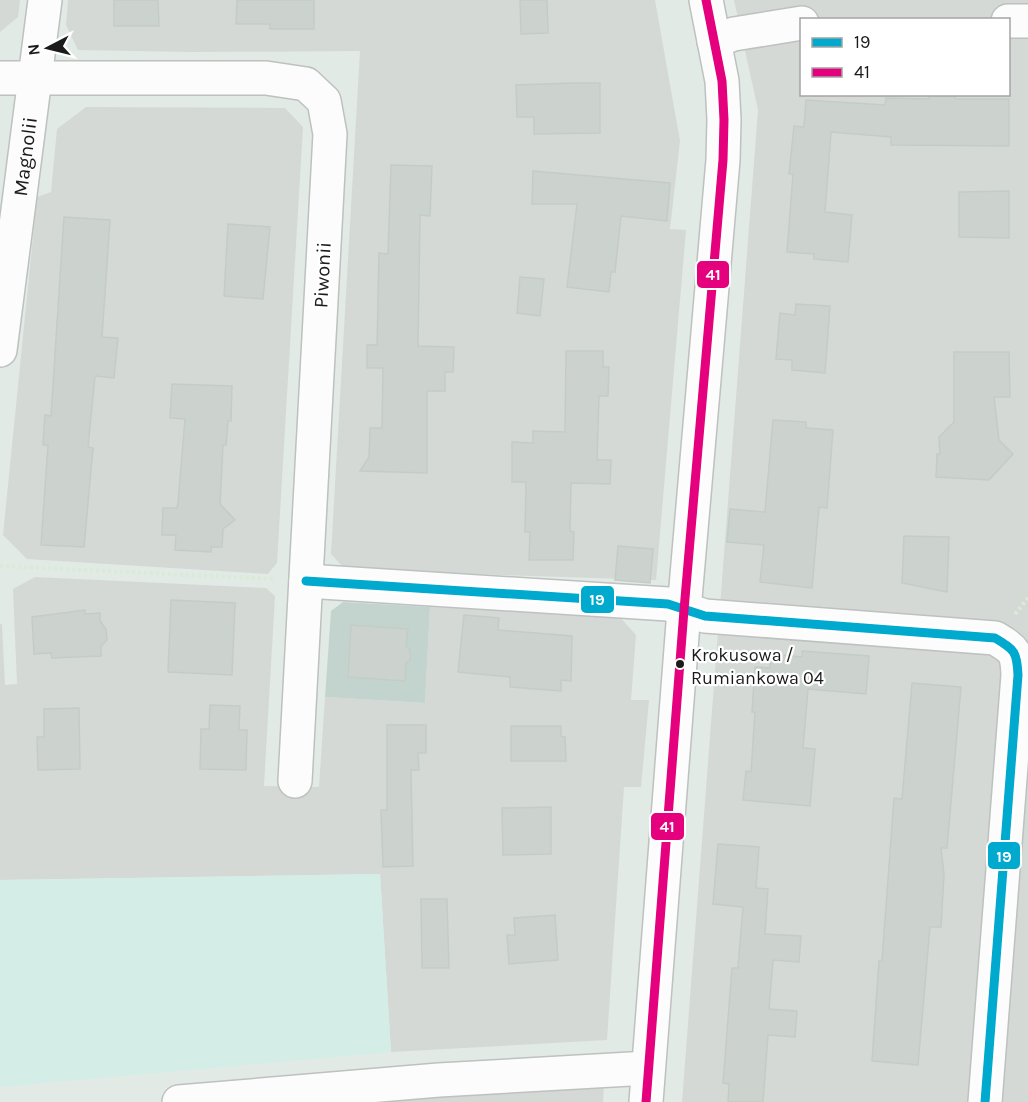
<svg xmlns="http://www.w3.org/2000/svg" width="1028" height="1102" font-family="Karla,sans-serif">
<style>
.residential{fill:#d4d9d6;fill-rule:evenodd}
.construction{fill:#c3d4cf}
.farmland{fill:#d4ede7}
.building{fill:#ccd2ce;stroke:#c3cdc6;stroke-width:1.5}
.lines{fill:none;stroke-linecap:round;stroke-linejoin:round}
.minor-casing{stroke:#bdc1bf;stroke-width:36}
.path{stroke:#d9ead7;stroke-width:4;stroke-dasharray:3 3;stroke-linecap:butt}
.minor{stroke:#fbfcfb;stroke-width:33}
.bus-1-casing{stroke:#fff;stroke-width:14}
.bus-2-casing{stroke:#fff;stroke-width:14}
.bus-1{stroke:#00a9ce;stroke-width:9}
.bus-2{stroke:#e5007d;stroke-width:9}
.bus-dot{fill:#1b1b1b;stroke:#fff;stroke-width:2}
.labels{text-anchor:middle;stroke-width:4.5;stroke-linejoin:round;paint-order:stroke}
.bus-label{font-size:18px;fill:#1b1b1b;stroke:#fff;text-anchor:start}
.street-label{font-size:20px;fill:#1b1b1b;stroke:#fff}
.line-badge{stroke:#fff;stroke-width:2}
.badge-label{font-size:16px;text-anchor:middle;font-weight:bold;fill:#fff}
</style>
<rect width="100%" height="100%" fill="#e2eae6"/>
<g class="residential">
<path d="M0,0H20L18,17L0,32Z"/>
<path d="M68,0H655L680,141L670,229L686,230L656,580L346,570L331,554L360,51L192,52L78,50L66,25Z"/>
<path d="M734,0H1028V1102H682L758,110ZM802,20H1008V94H802Z"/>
<path d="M86,107L285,108L303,127L277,563L268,574L27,559L3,535L37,197L51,192L57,129Z"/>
<path d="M35,577L266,588L275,596L264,786L319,787L325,697L425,703L430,607L619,616L636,635L631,700H649L641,787H624L607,1040L391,1052L380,874L0,880V623L2,625L5,685L17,684L13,589Z"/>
<path d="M604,1084L603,1102H323Z"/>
</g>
<path class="construction" d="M343,602L430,607L425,703L325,697L331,611Z"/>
<path class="farmland" d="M380,874L391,1052L0,1087V880Z"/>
<g class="building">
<path d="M114,0H158L159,26H114Z"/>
<path d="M237,0H314V29H270V24H236Z"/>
<path d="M520,0H547L548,33L521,34Z"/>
<path d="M573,83H600V133L534,134V117H517L516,85Z"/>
<path d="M929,94H955V99H1009V146L891,145V137L831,132L825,212L852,215L848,262L814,259V254L787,252L793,174H789L794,126L804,127L806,100L885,105L886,98L929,99Z"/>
<path d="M391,165L432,166L430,216L420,215L418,346L454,347L453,372H445V391H427V473L360,471L369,457L370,428H382L383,368H367V345H377L379,253L388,254Z"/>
<path d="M533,171L670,183L667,221L621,216L615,272H611L609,292L567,287L577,204H532Z"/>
<path d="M1009,191V238L959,237V192Z"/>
<path d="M64,217L110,220L102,337L118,338L114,378L95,376L88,447L93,448L84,547L41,545L48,445H43L45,415L51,416Z"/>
<path d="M228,224L270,227L263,299L224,296Z"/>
<path d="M520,277L544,279L540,316L517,313Z"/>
<path d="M796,304L830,306L825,373L792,370V360L776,359L780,313L795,315Z"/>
<path d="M566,351H603V367H609L608,396H599L597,460H611L610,484L571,483L570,531L574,532L573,560H529L530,532H525L526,482H512V442L533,443V431L565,432Z"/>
<path d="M954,352H1009L1010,397H994L999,440L1013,454L989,480L936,477L937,454H940L939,437L954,422Z"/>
<path d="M172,384L232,386L231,421H228L226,445H223L220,504L235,520L223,529L222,547H211V552L175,550L176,535H162L163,508H177L178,503L185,419L170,418Z"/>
<path d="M773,420L806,422V428L833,430L827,508L819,507L812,588L760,582L764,545L727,542L730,509L765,512Z"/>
<path d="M904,536L949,537L947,592L902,583Z"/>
<path d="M618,546L653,549L650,583L615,580Z"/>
<path d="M171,600L235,603L232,675L168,672Z"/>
<path d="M85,610V614L100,613V621L106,629L107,640L101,646V656L52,658L51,653L34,654L32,617Z"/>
<path d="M464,615L499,618L498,630L572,636L571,681L561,680V691L510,687V677L458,672Z"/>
<path d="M351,625L408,629L406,646L410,650V660L406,663L405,681L348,677Z"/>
<path d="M802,651L869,656L866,694L808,689L803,748L815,749L810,806L743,800L746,771L751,772L755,712H752L755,667L770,668V660L784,661V655L802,657Z"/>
<path d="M912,683L961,687L947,848H941L944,875L941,927H930L918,1065L872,1061L879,961H882L894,798L902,799Z"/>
<path d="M210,705L240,706L239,730H247L246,770L200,769L201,729H209Z"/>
<path d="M79,708L80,769L38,770L37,737H44V709Z"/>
<path d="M387,725H426V753H418L419,770H411L413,866L383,867L381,810H387Z"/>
<path d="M511,726H561V736L565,737L566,761H511Z"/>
<path d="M551,807V854L503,855L502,808Z"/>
<path d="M718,844L759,847L756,888L768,889L765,934L801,936L799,962L773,960L769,1009L797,1011L795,1037L768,1035L763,1102H728L729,1084L723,1083L732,968H738L743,907L713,904Z"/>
<path d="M421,899H447L449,968H422Z"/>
<path d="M555,915L558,960L509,964L507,935H515L514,918Z"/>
</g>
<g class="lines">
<defs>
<g id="minor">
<path d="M1008,21H1028"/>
<path d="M714,41L734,34L802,23"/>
<path d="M0,78H266L306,84L324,101L330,134L295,781"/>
<path id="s1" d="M0,350L45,0"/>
<path d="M306,581L668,604L705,616L995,638C1015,650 1017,652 1018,675L985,1102"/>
<path d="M179,1102L439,1080L648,1068"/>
<path d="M646,1102L684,610L723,160L724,120L722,81L706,0"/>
</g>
</defs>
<use href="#minor" class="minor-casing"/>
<g class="path">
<path d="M0,566L275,579"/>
<path d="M1015,614L1028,598"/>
</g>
<use href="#minor" class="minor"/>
<defs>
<path id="bus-1" d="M306,581L668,604L705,616L995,638C1015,650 1017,652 1018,675L985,1102"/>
<path id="bus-2" d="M646,1102L684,610L723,160L724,120L722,81L706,0"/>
</defs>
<use href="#bus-1" class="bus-1-casing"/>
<use href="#bus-2" class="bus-2-casing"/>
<use href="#bus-1" class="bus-1"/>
<use href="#bus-2" class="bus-2"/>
</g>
<circle class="bus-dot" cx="680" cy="664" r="5"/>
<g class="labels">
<g class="bus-label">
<text x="691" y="661">Krokusowa /<tspan x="691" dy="23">Rumiankowa 04</tspan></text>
</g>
<g class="street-label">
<text dy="7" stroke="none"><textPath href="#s1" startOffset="195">Magnolii</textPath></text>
<text transform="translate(322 275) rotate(-87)" y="7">Piwonii</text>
</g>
</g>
<g class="line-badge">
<rect x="696" y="260" width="34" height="29" rx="6" fill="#e5007d"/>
<rect x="580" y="585" width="35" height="29" rx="6" fill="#00a9ce"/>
<rect x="650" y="812" width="35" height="29" rx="6" fill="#e5007d"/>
<rect x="987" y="841" width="34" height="29" rx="6" fill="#00a9ce"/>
</g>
<g class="badge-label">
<text x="713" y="280">41</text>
<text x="597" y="605">19</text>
<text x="667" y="832">41</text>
<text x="1004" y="862">19</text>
</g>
<rect x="800" y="18" width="210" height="78" fill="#ffffff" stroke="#a4a4a4" stroke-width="1.5"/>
<rect x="812" y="38" width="30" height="9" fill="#00a9ce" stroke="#a4a4a4" stroke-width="1.5"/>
<text x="854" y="48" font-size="18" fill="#1b1b1b">19</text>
<rect x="812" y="68" width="30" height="9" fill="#e5007d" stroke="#a4a4a4" stroke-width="1.5"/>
<text x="854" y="78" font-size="18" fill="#1b1b1b">41</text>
<g transform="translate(48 48) rotate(263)" stroke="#ffffff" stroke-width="4.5" paint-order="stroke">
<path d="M0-4.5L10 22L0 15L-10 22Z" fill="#1b1b1b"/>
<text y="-9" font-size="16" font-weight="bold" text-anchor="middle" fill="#1b1b1b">N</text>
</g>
</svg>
